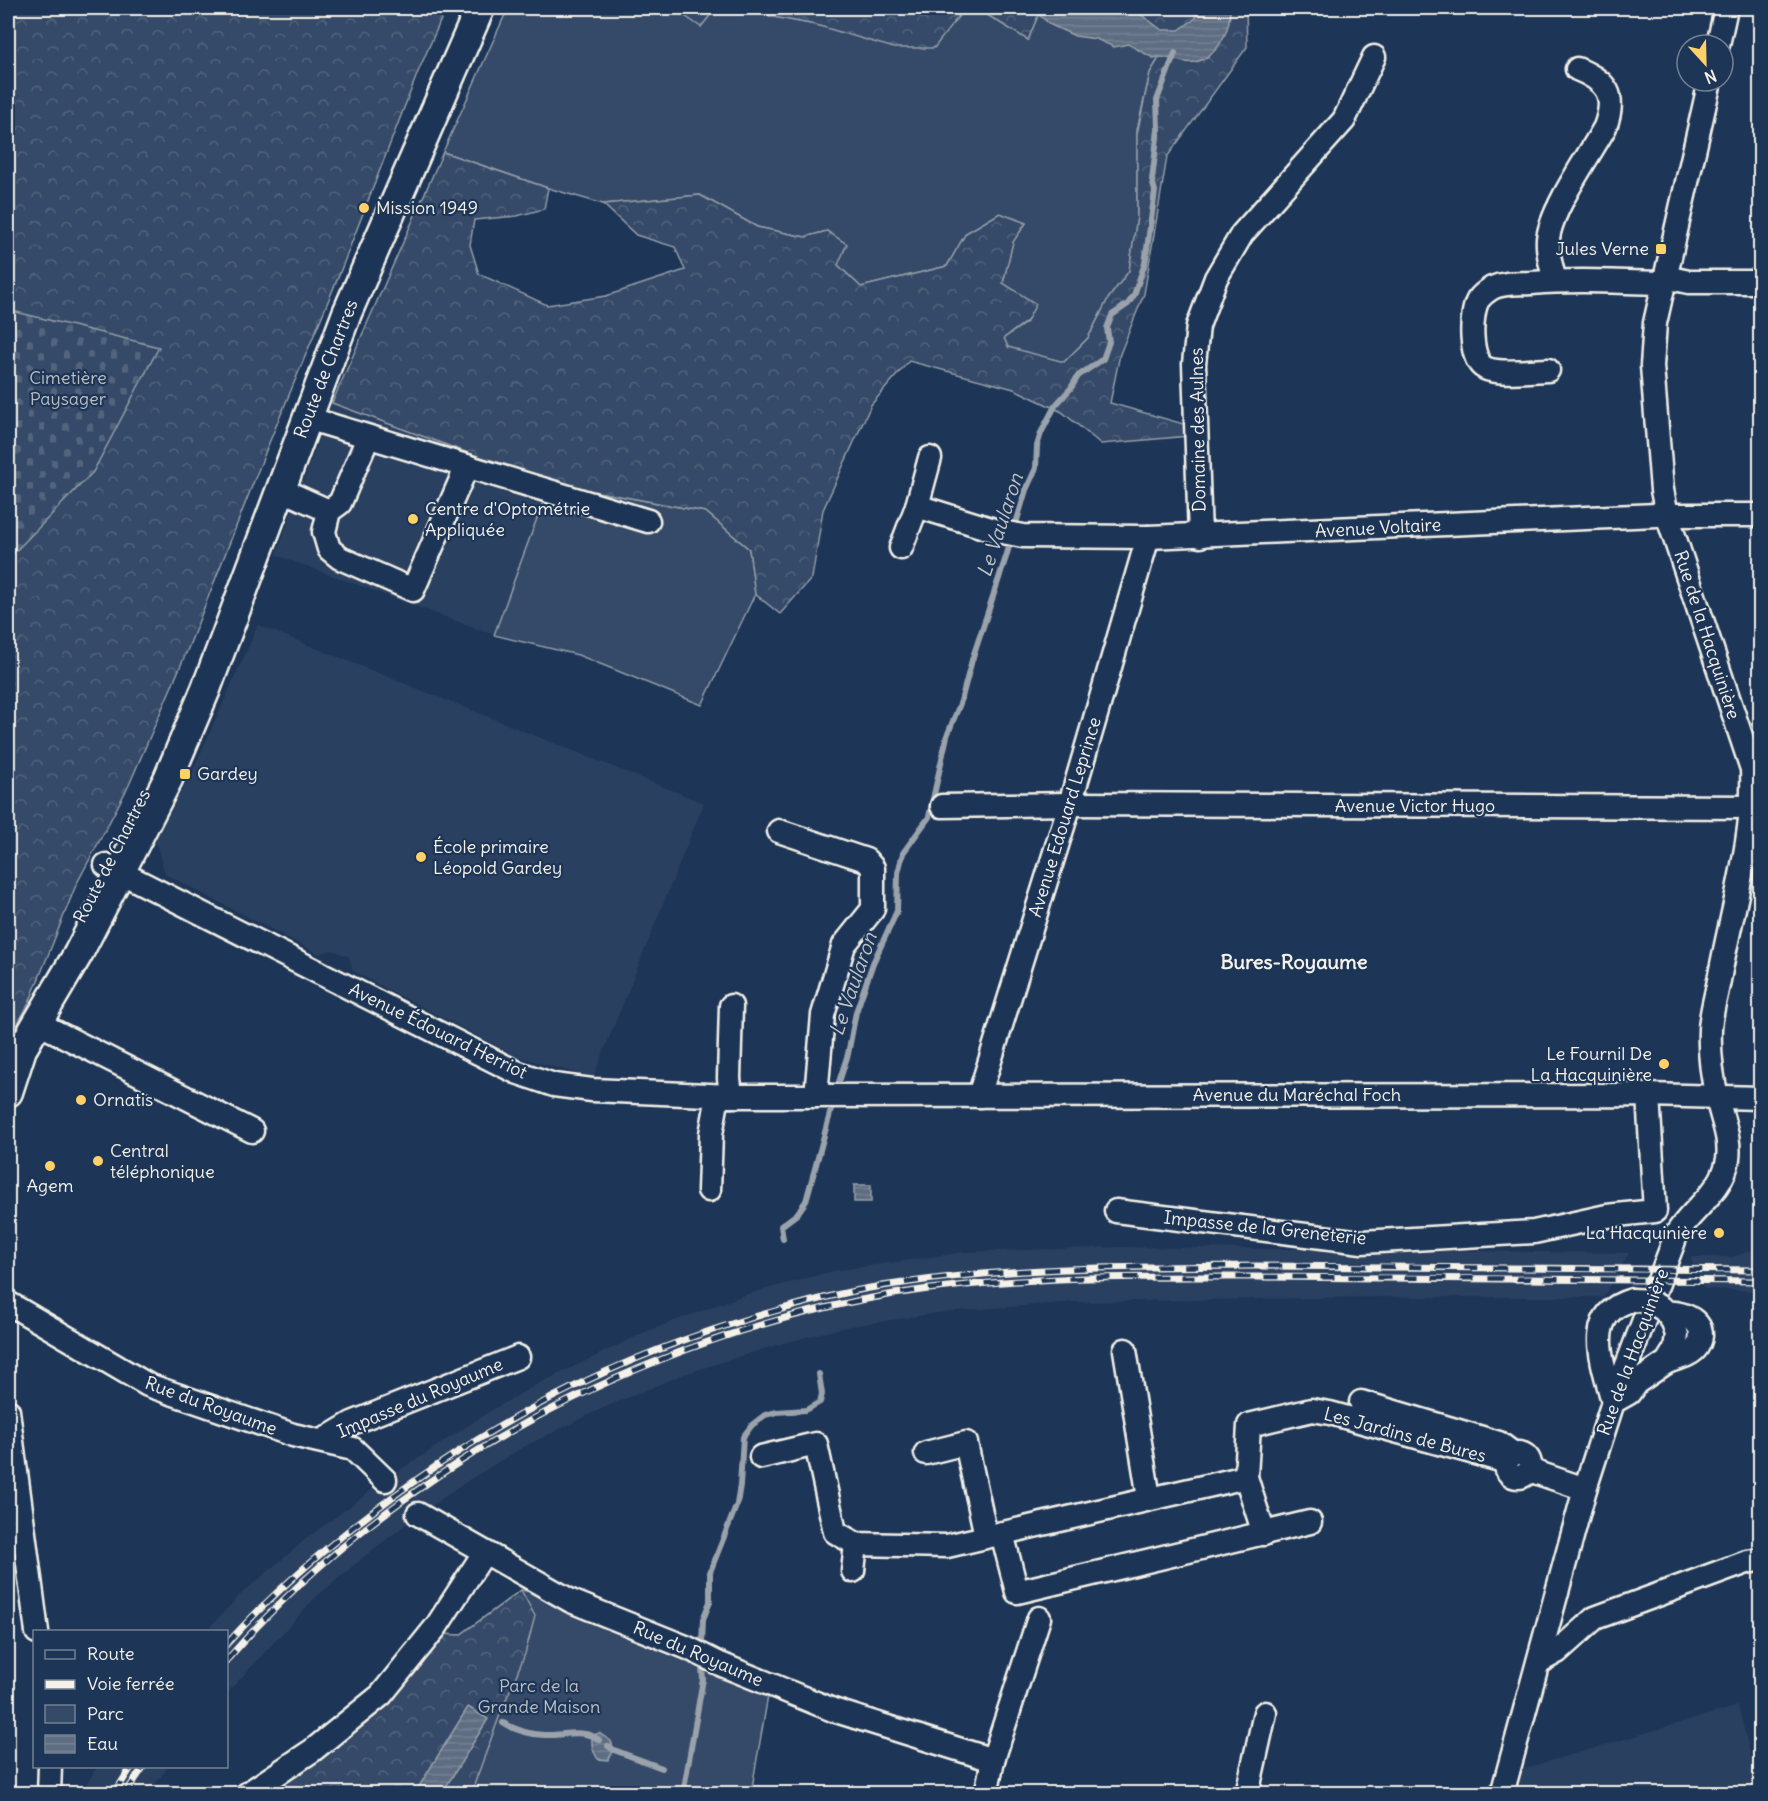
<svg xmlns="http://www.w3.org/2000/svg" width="1768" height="1801" font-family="Delius,sans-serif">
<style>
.built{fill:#2a4060}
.green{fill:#354a67;stroke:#949ea8;stroke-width:1.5}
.forest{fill:url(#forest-crowns);stroke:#949ea8;stroke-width:1.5}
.cemetery{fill:url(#cemetery-stones);stroke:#949ea8;stroke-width:1.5}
.water{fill:url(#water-rules);stroke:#9aa2ab;stroke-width:1.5}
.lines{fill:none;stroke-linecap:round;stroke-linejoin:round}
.stream{stroke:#9aa2ab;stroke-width:6}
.minor-casing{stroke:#f4f1e8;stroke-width:27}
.major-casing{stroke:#f4f1e8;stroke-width:33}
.minor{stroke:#1d3557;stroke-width:22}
.major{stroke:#1d3557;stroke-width:28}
.rail-casing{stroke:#f4f1e8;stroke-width:7}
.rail{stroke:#1d3557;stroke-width:4.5;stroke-dasharray:14;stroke-linecap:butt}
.minor-bridge-casing{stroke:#f4f1e8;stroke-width:27;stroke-linecap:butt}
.minor-bridge{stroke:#1d3557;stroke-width:22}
.poi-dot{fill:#ffd166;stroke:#1d3557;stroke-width:2}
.labels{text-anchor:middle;stroke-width:4.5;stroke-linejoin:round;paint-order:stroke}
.poi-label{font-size:18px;fill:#f4f1e8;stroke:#1d3557;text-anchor:start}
.street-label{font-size:18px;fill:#f4f1e8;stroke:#1d3557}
.park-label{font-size:18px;fill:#bbbfc1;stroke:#1d3557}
.water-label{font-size:20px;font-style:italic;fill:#c0c3c4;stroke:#1d3557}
.neighbourhood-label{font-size:20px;font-weight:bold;fill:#f4f1e8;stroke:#1d3557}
</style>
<defs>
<pattern id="forest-crowns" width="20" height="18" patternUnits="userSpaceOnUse" patternTransform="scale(1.5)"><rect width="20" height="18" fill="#354a67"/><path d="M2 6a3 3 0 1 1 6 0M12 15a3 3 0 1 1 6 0" fill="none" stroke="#53657d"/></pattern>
<pattern id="cemetery-stones" width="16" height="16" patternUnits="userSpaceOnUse" patternTransform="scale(1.5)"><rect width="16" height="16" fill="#354a67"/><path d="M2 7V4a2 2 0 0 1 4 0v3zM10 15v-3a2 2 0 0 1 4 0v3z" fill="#53657d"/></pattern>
<pattern id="water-rules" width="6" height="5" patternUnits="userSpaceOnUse" patternTransform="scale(1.5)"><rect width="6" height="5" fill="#5e6d82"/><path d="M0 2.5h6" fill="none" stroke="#768294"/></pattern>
</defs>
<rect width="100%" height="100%" fill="#1d3557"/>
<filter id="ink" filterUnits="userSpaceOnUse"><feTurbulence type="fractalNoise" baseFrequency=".0167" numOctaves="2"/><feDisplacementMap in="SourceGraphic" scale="12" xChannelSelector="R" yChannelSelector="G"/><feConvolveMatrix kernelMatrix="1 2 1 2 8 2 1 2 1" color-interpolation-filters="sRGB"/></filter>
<g filter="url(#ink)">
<g class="built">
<path d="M332,403L550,483L494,635L276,555Z"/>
<path d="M258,625L704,803L593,1078L516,1056L353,971L349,957L333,950L319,954L165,874L155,840L193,770Z"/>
<path d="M1119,1247L1629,1253L1603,1297H1379L1076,1302L944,1312L845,1327L780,1344L684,1374L601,1409L525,1446L469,1480L414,1518L365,1556L316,1597L227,1693L226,1632H205L239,1596L306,1539L385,1480L495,1408L536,1385L645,1332L744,1295L833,1271L965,1252Z"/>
<path d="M1760,1247V1291L1704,1289L1690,1257H1733Z"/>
<path d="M1738,1706L1760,1793H1515L1522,1769Z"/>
<path d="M97,1767V1766L168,1767L148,1793H81Z"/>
</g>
<g class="green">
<path d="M508,8H676L701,26L716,8H767L769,16L816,25L976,8L1028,40L1041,8L1165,48L1150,73L1137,130V217L1129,271L1108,299L1088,338L1064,362L1008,348L1004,338L1027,322L1003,283L1013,241L1026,223L1000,213L966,233L947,266L861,287L838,265L827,231L805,237L757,227L700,195L603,204L548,188L443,152Z"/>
<path d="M550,483L706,512L749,549L755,594L702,705L578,655L494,635Z"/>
<path d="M521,1590L548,1595L710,1663L716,1677L768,1696L751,1793L251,1794L440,1634L460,1635Z"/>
</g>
<g class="forest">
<path d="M8,8H446L418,72L339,275L269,443L187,651L129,785L76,885L29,1003L8,1042Z"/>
<path d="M673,8H716L701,27Z"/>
<path d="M767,8H965L934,48H894L816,25L769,16Z"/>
<path d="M976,8H1041L1028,40Z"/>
<path d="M1096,8H1246L1247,47L1167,157L1144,294L1120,354L1110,403L1187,425L1189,436L1101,444L1062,412L1014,389L909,361L871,405L823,510L812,578L780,614L755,594L749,549L706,512L550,483L332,403L443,152L548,188L544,209L517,216L474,220L470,245L479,274L547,305L606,296L685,270L675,247L636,235L603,204L700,195L757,227L805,237L827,231L847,244L838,265L861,287L947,266L966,233L1000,213L1026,223L1013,242L1003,283L1036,304L1027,321L1004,338L1008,347L1064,362L1088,338L1108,299L1129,271L1137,217V134L1150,73L1165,48Z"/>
<path d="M521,1590L535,1616L525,1654L501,1712L471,1793L251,1794L440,1634L460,1635Z"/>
</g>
<path class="cemetery" d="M8,310L159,347L93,472L8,559Z"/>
<g class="water">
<path d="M1031,8H1132L1162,30H1179L1196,18L1195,8H1230C1231,29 1218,57 1195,62C1181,65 1168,54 1153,58L1128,44L1114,47L1096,39L1075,36L1051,25Z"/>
<rect x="854" y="1185" width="17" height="17"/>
<path d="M468,1707L488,1719L442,1793H426L418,1788Z"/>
<path d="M599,1733L611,1741L614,1750L608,1760L598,1759C593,1752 590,1744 593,1735Z"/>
</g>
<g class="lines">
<g class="stream">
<path d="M839,1082L848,1054L856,1012L873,963L897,911L898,873L903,853L929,817L947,736L961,701L972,660L1006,557L1026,490L1036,468L1037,446L1041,433L1055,406L1071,388L1078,376L1103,359L1109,342L1107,328L1112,315L1128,304L1134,295L1145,263L1155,191L1152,180L1158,129L1157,100L1175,53"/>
<path d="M783,1239L781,1226L797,1214L806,1201L831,1110"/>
<path d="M702,1645L703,1619L710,1602V1572L737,1504L740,1485L743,1437L752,1425L765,1415L777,1412L806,1410L820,1402L822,1394L819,1374"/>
<path d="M503,1723C516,1730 529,1735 544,1735C562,1736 584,1728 599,1740"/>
<path d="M608,1746L614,1750L662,1768"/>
<path d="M683,1794L703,1679L702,1668"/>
</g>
<defs>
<g id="minor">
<path d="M1718,45L1726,8"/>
<path d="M1665,277L1689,282H1760"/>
<path d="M1555,280C1551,267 1547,253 1548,239C1551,209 1589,156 1605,127C1617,95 1607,81 1577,69"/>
<path d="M1548,370C1533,370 1498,375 1485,368C1469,360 1470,314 1478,300C1481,296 1487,291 1492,288C1505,282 1517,284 1532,283C1576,279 1620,282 1664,283"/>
<path d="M307,418L648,521"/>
<path d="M364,447L340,503L329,511L324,532L329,549L340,558L413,590L467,466"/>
<path d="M930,458L917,506L997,531L1023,536L1148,537L1657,515H1760"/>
<path d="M280,489L329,511"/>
<path d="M1200,536L1194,364L1198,326L1216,278L1242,234L1344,120L1374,57"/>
<path d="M901,548L917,506"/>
<path d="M942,806L1070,804L1760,807"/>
<path d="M779,831L866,860L873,868V909L844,945L823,1015L816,1096"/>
<path d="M106,865L516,1072L554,1085L592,1090L731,1096L1648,1095L1760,1098"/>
<path d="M731,1006L729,1078L731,1096"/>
<path d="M38,1023L252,1131"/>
<path d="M979,1096L1070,804L1148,537"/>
<path d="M709,1190L711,1134L718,1096"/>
<path d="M1116,1211L1362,1242L1534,1232L1607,1216L1655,1211L1648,1095"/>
<path d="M1632,1300C1581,1314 1604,1365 1613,1402L1629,1393L1636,1383L1667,1362L1675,1349L1677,1335L1673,1322L1664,1310"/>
<path d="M8,1303L148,1385L293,1435L353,1449L385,1480"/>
<path d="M1667,1313C1686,1311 1711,1325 1697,1347C1691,1356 1677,1358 1667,1362"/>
<path d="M1125,1350L1149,1498"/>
<path d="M1361,1402L1499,1443L1514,1454"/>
<path d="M8,1411L37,1632"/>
<path d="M322,1441L352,1423L518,1357"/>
<path d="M926,1453L966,1443L986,1536"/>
<circle cx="1518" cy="1465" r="12"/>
<path d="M761,1457L816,1444L835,1532L856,1544L947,1546L1246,1477L1249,1425L1312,1410L1330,1413L1507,1462"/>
<path d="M1529,1470L1585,1489"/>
<path d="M1246,1477L1264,1534"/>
<path d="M418,1514L571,1601L688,1648L720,1664L833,1710L993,1760"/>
<path d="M1002,1533L1017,1592L1310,1522"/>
<path d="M853,1571L856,1544"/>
<path d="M1539,1662L1557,1652L1595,1618L1747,1562L1760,1560"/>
<path d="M49,1794L50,1766"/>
<path d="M247,1794L313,1750L381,1695L436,1627L484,1553"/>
<path d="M986,1794L993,1760L1039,1618"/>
<path d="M1247,1794L1265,1713"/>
<path d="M1502,1794L1585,1489L1613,1402L1677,1233C1693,1208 1723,1191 1728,1159C1731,1137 1721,1118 1717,1097C1712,1076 1709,1051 1710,1029C1711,1011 1717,993 1720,975C1732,910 1755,835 1752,769L1667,515L1662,490L1652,366L1655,323L1710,81"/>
</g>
<path id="major" d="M8,1092L22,1049L78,954L168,779L206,689L347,313L480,8"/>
</defs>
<use href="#minor" class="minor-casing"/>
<use href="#major" class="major-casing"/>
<use href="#minor" class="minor"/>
<use href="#major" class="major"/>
<defs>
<g id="rail">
<path d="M226,1645C265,1601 308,1563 353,1527C482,1425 616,1355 775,1311C815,1300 855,1289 896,1284C1016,1266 1137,1267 1258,1266C1425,1266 1593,1270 1760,1270"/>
<path d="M226,1661C390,1470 647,1335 894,1294C1014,1275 1136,1277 1257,1277C1425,1277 1593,1280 1760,1281"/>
<path d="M114,1794L132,1766"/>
<path d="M125,1794L144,1766"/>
</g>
</defs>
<use href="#rail" class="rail-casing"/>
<use href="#rail" class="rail"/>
<defs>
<path id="minor-bridge" d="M1632,1300C1645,1300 1653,1302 1664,1310"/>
</defs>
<use href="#minor-bridge" class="minor-bridge-casing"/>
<use href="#minor-bridge" class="minor-bridge"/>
</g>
</g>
<g class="poi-dot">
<circle cx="364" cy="208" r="6"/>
<rect x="1655" y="243" width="12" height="12" rx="3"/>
<circle cx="413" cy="519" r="6"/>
<rect x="179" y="768" width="12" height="12" rx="3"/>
<circle cx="421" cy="857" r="6"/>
<circle cx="1664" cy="1064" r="6"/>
<circle cx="81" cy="1100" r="6"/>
<circle cx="98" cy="1161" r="6"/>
<circle cx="50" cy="1166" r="6"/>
<circle cx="1719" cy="1233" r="6"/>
</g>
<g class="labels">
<g class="poi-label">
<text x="376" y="214">Mission 1949</text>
<text x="1649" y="255" text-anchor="end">Jules Verne</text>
<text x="425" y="515">Centre d'Optométrie<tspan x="425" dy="21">Appliquée</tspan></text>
<text x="197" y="780">Gardey</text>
<text x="433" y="853">École primaire<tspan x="433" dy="21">Léopold Gardey</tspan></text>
<text x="1652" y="1060" text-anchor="end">Le Fournil De<tspan x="1652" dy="21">La Hacquinière</tspan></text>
<text x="93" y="1106">Ornatis</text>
<text x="110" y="1157">Central<tspan x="110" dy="21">téléphonique</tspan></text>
<text x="50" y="1192" text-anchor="middle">Agem</text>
<text x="1707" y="1239" text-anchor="end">La Hacquinière</text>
</g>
<g class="street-label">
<text transform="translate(326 369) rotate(-69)" y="6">Route de Chartres</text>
<text transform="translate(1198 430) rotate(-91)" y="6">Domaine des Aulnes</text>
<text transform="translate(1378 528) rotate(-3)" y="6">Avenue Voltaire</text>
<text transform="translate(1707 635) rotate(72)" y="6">Rue de la Hacquinière</text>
<text x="1415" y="812">Avenue Victor Hugo</text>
<text transform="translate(1065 817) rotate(-73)" y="6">Avenue Edouard Leprince</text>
<text transform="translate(112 856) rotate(-63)" y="6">Route de Chartres</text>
<text transform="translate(438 1031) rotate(26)" y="6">Avenue Édouard Herriot</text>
<text x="1297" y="1101">Avenue du Maréchal Foch</text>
<text transform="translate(1265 1228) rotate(6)" y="6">Impasse de la Greneterie</text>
<text transform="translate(1633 1352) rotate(-70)" y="6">Rue de la Hacquinière</text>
<text transform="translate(420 1398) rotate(-23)" y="6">Impasse du Royaume</text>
<text transform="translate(211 1406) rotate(20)" y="6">Rue du Royaume</text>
<text transform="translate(1405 1435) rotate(15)" y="6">Les Jardins de Bures</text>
<text transform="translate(698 1654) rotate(23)" y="6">Rue du Royaume</text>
</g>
<g class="park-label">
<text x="68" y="384">Cimetière<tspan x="68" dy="21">Paysager</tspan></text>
<text x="539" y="1692">Parc de la<tspan x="539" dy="21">Grande Maison</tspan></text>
</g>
<g class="water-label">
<text transform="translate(1000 525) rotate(-72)" y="7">Le Vaularon</text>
<text transform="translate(853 984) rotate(-71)" y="7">Le Vaularon</text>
</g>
<g class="neighbourhood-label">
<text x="1294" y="969">Bures-Royaume</text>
</g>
</g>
<rect width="1768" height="1801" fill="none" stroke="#1d3557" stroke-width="30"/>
<rect x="15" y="15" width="1738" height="1771" fill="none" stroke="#f4f1e8" stroke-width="2" filter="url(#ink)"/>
<rect x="33" y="1630" width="195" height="138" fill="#1d3557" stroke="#738091" stroke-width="1.5"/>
<rect x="45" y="1650" width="30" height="9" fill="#1d3557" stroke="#738091" stroke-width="1.5"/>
<text x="87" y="1660" font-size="18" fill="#f4f1e8">Route</text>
<rect x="45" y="1680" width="30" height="9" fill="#f4f1e8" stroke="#738091" stroke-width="1.5"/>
<text x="87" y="1690" font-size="18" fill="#f4f1e8">Voie ferrée</text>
<rect x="45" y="1705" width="30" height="18" fill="#354a67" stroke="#738091" stroke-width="1.5"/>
<text x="87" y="1720" font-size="18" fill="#f4f1e8">Parc</text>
<rect x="45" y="1735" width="30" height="18" fill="url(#water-rules)" stroke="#738091" stroke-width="1.5"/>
<text x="87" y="1750" font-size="18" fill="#f4f1e8">Eau</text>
<g transform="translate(1705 63) rotate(158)"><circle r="28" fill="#1d3557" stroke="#738091" stroke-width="1.5"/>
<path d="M0-4.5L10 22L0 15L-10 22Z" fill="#ffd166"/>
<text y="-9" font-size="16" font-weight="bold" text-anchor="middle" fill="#f4f1e8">N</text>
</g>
</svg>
